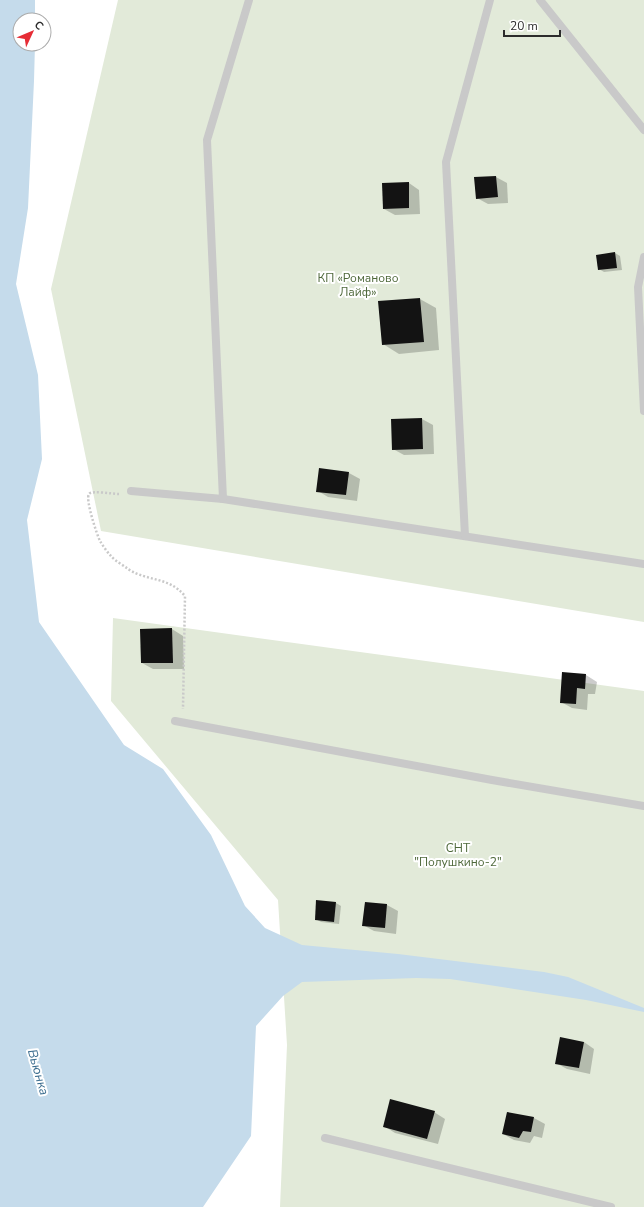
<svg xmlns="http://www.w3.org/2000/svg" width="644" height="1207" font-family="'Nunito Sans',sans-serif">
<style>
.green{fill:#e2ead9}
.water{fill:#c5dbeb}
.shadow{fill:#0003}
.building{fill:#131313}
.lines{fill:none;stroke-linecap:round;stroke-linejoin:round}
.path{stroke:#c9c9c9;stroke-width:2.5;stroke-dasharray:2 2;stroke-linecap:butt}
.service{stroke:#c9c9c9;stroke-width:8}
.labels{text-anchor:middle;stroke-width:4;stroke-linejoin:round;paint-order:stroke}
.park-label{font-size:12px;fill:#4e683a;stroke:#fff}
.water-label{font-size:13px;font-style:italic;fill:#3a6c8e;stroke:#fff}
</style>
<rect width="100%" height="100%" fill="#fff"/>
<g class="green">
<path d="M118,0H644V622L101,531L51,289Z"/>
<path d="M113,618L644,691V1207H280L287,1045L278,900L111,701Z"/>
</g>
<path class="water" d="M0,0H35V20H20V44H35L34,81L28,208L16,284L38,375L42,459L27,520L39,622L124,745L163,769L211,835L245,906L265,928L302,945L398,954L544,972L568,977L644,1008V1012L586,1000L450,979L416,978L302,982L283,996L256,1026L251,1136L203,1207H0Z"/>
<g class="shadow">
<path d="M496,177L507,183L508,203L488,204L477,198Z"/>
<path d="M409,183L419,190L420,214L395,215L384,209Z"/>
<path d="M615,253L620,256L622,270L604,272L599,269Z"/>
<path d="M420,299L436,308L439,350L399,354L383,344Z"/>
<path d="M422,419L433,425L434,454L404,455L393,449Z"/>
<path d="M349,473L360,479L357,501L328,497L318,491Z"/>
<path d="M172,629L183,636L184,669H153L142,663L141,630Z"/>
<path d="M586,675L597,682L595,694H588L587,710L572,708L561,702Z"/>
<path d="M336,903L341,906L339,924L321,922L316,919Z"/>
<path d="M365,903L387,905L398,911L396,934L374,931L363,925Z"/>
<path d="M584,1042L594,1049L590,1074L567,1069L556,1063Z"/>
<path d="M434,1112L445,1119L438,1144L395,1133L384,1126Z"/>
<path d="M508,1113L534,1118L545,1124L542,1138L534,1136L530,1143L514,1140L503,1134Z"/>
</g>
<g class="building">
<path d="M496,176L498,197L476,199L474,177Z"/>
<path d="M409,182V208L383,209L382,183Z"/>
<path d="M615,252L617,268L598,270L596,255Z"/>
<path d="M420,298L424,342L382,345L378,301Z"/>
<path d="M422,418L423,449L392,450L391,419Z"/>
<path d="M319,468L349,472L346,495L316,492Z"/>
<path d="M172,628L173,663H141L140,629Z"/>
<path d="M562,672L586,674L585,689L577,688L576,704L560,703Z"/>
<path d="M316,900L336,902L334,922L315,920Z"/>
<path d="M365,902L387,904L385,928L362,926Z"/>
<path d="M560,1037L584,1042L579,1068L555,1064Z"/>
<path d="M390,1099L435,1111L427,1139L383,1127Z"/>
<path d="M507,1112L534,1117L531,1132L523,1131L519,1138L502,1134Z"/>
</g>
<g class="lines">
<path class="path" d="M119,494C112,494 92,490 89,494C85,499 97,535 100,541C103,546 107,552 111,556C115,561 123,565 128,569C148,582 168,576 185,596L183,709"/>
<g class="service">
<path d="M540,0L644,130"/>
<path d="M644,257L638,287L644,411"/>
<path d="M131,491L223,499L644,564"/>
<path d="M223,499L207,140L249,0"/>
<path d="M465,536L446,162L490,0"/>
<path d="M175,721L492,780L644,806"/>
<path d="M325,1138L611,1207"/>
</g>
</g>
<g class="labels">
<g class="park-label">
<text x="358" y="282">КП «Романово<tspan x="358" dy="14">Лайф»</tspan></text>
<text x="458" y="852">СНТ<tspan x="458" dy="14">"Полушкино-2"</tspan></text>
</g>
<g class="water-label">
<text transform="translate(39 1072) rotate(74)" y="5">Вьюнка</text>
</g>
</g>
<g transform="translate(32 32) rotate(46)"><circle r="19" fill="#ffffff" stroke="#ababab"/>
<path d="M0-3L7 15L0 10L-7 15Z" fill="#e62c35"/>
<text y="-6" font-size="11" font-weight="bold" text-anchor="middle" fill="#2c2c2c">С</text>
</g>
<path d="M504 30v6h56v-6" fill="none" stroke="#2c2c2c" stroke-width="2"/>
<text x="510" y="30" font-size="12" fill="#2c2c2c" stroke="#ffffff" stroke-width="3" paint-order="stroke">20 m</text>
</svg>
